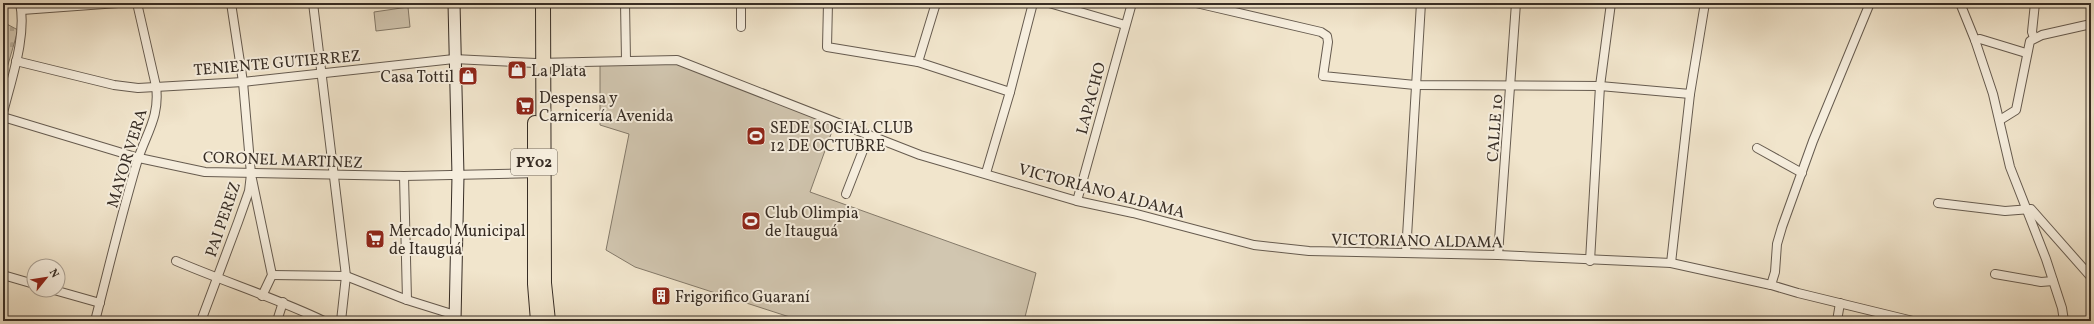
<svg xmlns="http://www.w3.org/2000/svg" width="2094" height="324" font-family="Vollkorn,serif">
<style>
.cemetery{fill:url(#cemetery-stones);stroke:#847a6a}
.pitch{fill:#d1c6b0;stroke:#847a6a}
.lines{fill:none;stroke-linecap:round;stroke-linejoin:round}
.street-casing{stroke:#665b4f;stroke-width:10}
.secondary-casing{stroke:#372d25;stroke-width:13}
.highway-casing{stroke:#372d25;stroke-width:16}
.street{stroke:#f6eede;stroke-width:8}
.secondary{stroke:#f6eede;stroke-width:11}
.highway{stroke:#f1e5cc;stroke-width:14}
.labels{text-anchor:middle;stroke-width:4;stroke-linejoin:round;paint-order:stroke}
.shield{fill:#f6eede;stroke:#70675c;stroke-width:1}
.shield-label{font-size:15px;font-weight:bold;fill:#372d25}
.street-label{font-size:16px;fill:#372d25;stroke:#f6eede}
.poi-label{font-size:16px;fill:#372d25;stroke:#f6eede;text-anchor:start}
</style>
<defs>
<pattern id="cemetery-stones" width="16" height="16" patternUnits="userSpaceOnUse"><rect width="16" height="16" fill="#d1c6b0"/><path d="M2 7V4a2 2 0 0 1 4 0v3zM10 15v-3a2 2 0 0 1 4 0v3z" fill="#b4aa97"/></pattern>
</defs>
<rect width="100%" height="100%" fill="#f1e5cc"/>
<filter id="stains"><feTurbulence type="fractalNoise" baseFrequency=".005" numOctaves="4"/><feColorMatrix values="0 0 0 0 .2 0 0 0 0 .09 0 0 0 0 .02 0 0 0 .5 -.17"/></filter>
<radialGradient id="worn" r=".72"><stop offset=".6" stop-color="#630" stop-opacity="0"/><stop offset="1" stop-color="#630" stop-opacity=".3"/></radialGradient>
<path class="cemetery" d="M3,22L18,30L3,82Z"/>
<g class="pitch">
<path d="M408,7L410,27L376,31L374,12Z"/>
<path d="M679,62L835,123L810,192L1036,273L1024,321H802L635,267L606,250L629,134L600,125V63Z"/>
</g>
<g class="lines">
<defs>
<g id="street">
<path d="M313,3L346,276L341,321"/>
<path d="M625,3L626,60"/>
<path d="M741,3V27"/>
<path d="M828,3L827,47L918,62L1010,92"/>
<path d="M1049,3L1125,25"/>
<path d="M1196,3L1321,32L1327,36L1328,42L1323,76L1415,85L1600,86L1690,94"/>
<path d="M1960,3L1975,40L1993,94L2010,167L2046,259L2062,308L2064,321"/>
<path d="M22,10L118,3"/>
<path d="M2034,38L2032,32L2035,3"/>
<path d="M1975,40L1980,39L2026,53"/>
<path d="M16,61L114,85L138,88L243,82L454,59L536,63L677,60L920,155L1077,201L1133,213L1254,245L1309,251L1498,255L1671,263L1771,285L1798,293L1913,321"/>
<path d="M918,62L936,3"/>
<path d="M3,113C11,80 27,36 20,3"/>
<path d="M3,117L139,158L205,172L404,176L539,173"/>
<path d="M2000,120L2016,110L2030,41L2042,35L2091,24"/>
<path d="M1757,148L1802,173"/>
<path d="M986,173L1010,92L1033,3"/>
<path d="M404,176L407,300"/>
<path d="M252,179L272,275L262,296"/>
<path d="M846,194L869,135"/>
<path d="M1077,201L1132,3"/>
<path d="M1938,203L2005,211L2031,209L2091,277"/>
<path d="M1406,253L1421,3"/>
<path d="M1498,255L1516,3"/>
<path d="M176,261C225,282 276,298 324,321"/>
<path d="M1590,261L1600,86L1611,3"/>
<path d="M1671,263L1690,94L1705,3"/>
<path d="M1995,274L2041,282L2053,281"/>
<path d="M3,275L34,284"/>
<path d="M272,275L346,276L407,300L455,315"/>
<path d="M1771,285L1775,272L1777,244L1782,227L1813,141L1870,3"/>
<path d="M54,290L100,303"/>
<path d="M95,321C109,267 122,212 138,159C147,132 160,116 156,86L137,3"/>
<path d="M201,321L238,222L249,191L251,174L243,82L231,3"/>
<path d="M277,321L283,302"/>
<path d="M1837,321L1840,303"/>
</g>
<path id="secondary" d="M454,3L458,176L455,321"/>
<g id="highway">
<path d="M543,3L544,283L548,321"/>
<path d="M535,123V284L538,321"/>
</g>
</defs>
<use href="#street" class="street-casing"/>
<use href="#secondary" class="secondary-casing"/>
<use href="#highway" class="highway-casing"/>
<use href="#street" class="street"/>
<use href="#secondary" class="secondary"/>
<use href="#highway" class="highway"/>
</g>
<defs>
<symbol id="shop-square" viewBox="-11 -11 22 22"><rect x="-9" y="-9" width="18" height="18" rx="4" fill="#8f2418" stroke="#f6eede"/><path d="M-5-2.5h2.3a2.7 3.5 0 0 1 5.4 0H5L5.5 6h-11ZM-1.5-2.5h3a1.5 2.3 0 0 0-3 0Z" fill="#fff"/></symbol>
<symbol id="supermarket-square" viewBox="-11 -11 22 22"><rect x="-9" y="-9" width="18" height="18" rx="4" fill="#8f2418" stroke="#f6eede"/><path d="M-6-5.5h2.5l.6 2H6L4.5 2H-2.5L-4.4-4H-6ZM-1.5 3.2a1.3 1.3 0 1 0 .1 0ZM3 3.2a1.3 1.3 0 1 0 .1 0Z" fill="#fff"/></symbol>
<symbol id="stadium-square" viewBox="-11 -11 22 22"><rect x="-9" y="-9" width="18" height="18" rx="4" fill="#8f2418" stroke="#f6eede"/><path d="M0-5a6.5 5 0 1 0 0 10a6.5 5 0 1 0 0-10ZM-3.5-1.8h7v3.6h-7Z" fill="#fff"/></symbol>
<symbol id="building-square" viewBox="-11 -11 22 22"><rect x="-9" y="-9" width="18" height="18" rx="4" fill="#8f2418" stroke="#f6eede"/><path d="M-4-6H4V6H1V3H-1V6H-4ZM-2.5-4.3h1.7v1.8h-1.7ZM.8-4.3h1.7v1.8H.8ZM-2.5-1h1.7V.8h-1.7ZM.8-1h1.7V.8H.8Z" fill="#fff"/></symbol>
</defs>
<g fill-rule="evenodd">
<use href="#shop-square" x="506" y="59" width="22" height="22"/>
<use href="#shop-square" x="457" y="65" width="22" height="22"/>
<use href="#supermarket-square" x="514" y="95" width="22" height="22"/>
<use href="#stadium-square" x="745" y="125" width="22" height="22"/>
<use href="#stadium-square" x="740" y="210" width="22" height="22"/>
<use href="#supermarket-square" x="364" y="228" width="22" height="22"/>
<use href="#building-square" x="650" y="285" width="22" height="22"/>
</g>
<g class="labels">
<rect class="shield" x="511" y="149" width="46" height="26" rx="3"/>
<g class="shield-label">
<text x="534" y="167">PY02</text>
</g>
<g class="street-label">
<text transform="translate(277 62) rotate(-5)" y="6">TENIENTE GUTIERREZ</text>
<text transform="translate(1090 98) rotate(-75)" y="6">LAPACHO</text>
<text transform="translate(1494 128) rotate(-86)" y="6">CALLE 10</text>
<text transform="translate(126 158) rotate(-73)" y="6">MAYOR VERA</text>
<text transform="translate(283 159) rotate(2)" y="6">CORONEL MARTINEZ</text>
<text transform="translate(1102 190) rotate(15)" y="6">VICTORIANO ALDAMA</text>
<text transform="translate(222 219) rotate(-71)" y="6">PAI PEREZ</text>
<text transform="translate(1417 240) rotate(1)" y="6">VICTORIANO ALDAMA</text>
</g>
<g class="poi-label">
<text x="531" y="76">La Plata</text>
<text x="454" y="82" text-anchor="end">Casa Tottil</text>
<text x="539" y="103">Despensa y<tspan x="539" dy="18">Carnicería Avenida</tspan></text>
<text x="770" y="133">SEDE SOCIAL CLUB<tspan x="770" dy="18">12 DE OCTUBRE</tspan></text>
<text x="765" y="218">Club Olimpia<tspan x="765" dy="18">de Itauguá</tspan></text>
<text x="389" y="236">Mercado Municipal<tspan x="389" dy="18">de Itauguá</tspan></text>
<text x="675" y="302">Frigorifico Guaraní</text>
</g>
</g>
<rect width="2094" height="324" fill="none" stroke="#f1e5cc" stroke-width="16"/>
<rect x="4" y="4" width="2086" height="316" fill="none" stroke="#372d25" stroke-width="2"/>
<rect x="8" y="8" width="2078" height="308" fill="none" stroke="#372d25"/>
<g transform="translate(46 278) rotate(60)"><circle r="19" fill="#f6eede" stroke="#aaa194"/>
<path d="M0-3L7 15L0 10L-7 15Z" fill="#8f2418"/>
<text y="-6" font-size="11" font-weight="bold" text-anchor="middle" fill="#372d25">N</text>
</g>
<rect width="100%" height="100%" filter="url(#stains)"/>
<rect width="100%" height="100%" fill="url(#worn)"/>
</svg>
